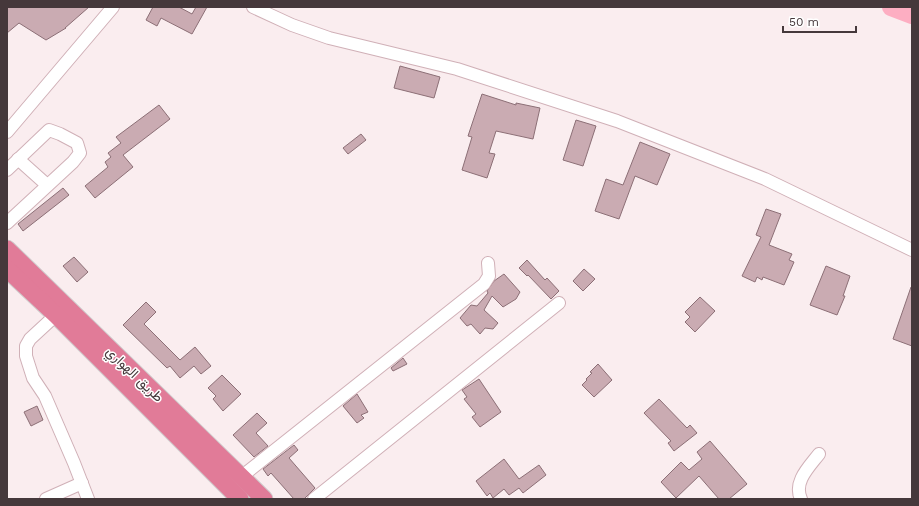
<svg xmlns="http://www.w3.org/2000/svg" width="919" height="506" font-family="'Work Sans',Vazirmatn,sans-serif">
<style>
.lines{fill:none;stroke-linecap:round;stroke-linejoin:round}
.river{stroke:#fdaec2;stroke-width:18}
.building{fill:#caabb2;stroke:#8c6f76}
.minor-casing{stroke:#d0b0b7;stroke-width:14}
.highway-casing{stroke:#cfcbcc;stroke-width:19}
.minor{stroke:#fff;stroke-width:12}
.highway{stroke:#e17b98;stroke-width:17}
.labels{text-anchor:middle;stroke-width:3;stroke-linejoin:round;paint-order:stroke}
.street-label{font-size:14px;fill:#45383b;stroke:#fff}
</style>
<rect width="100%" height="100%" fill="#faedef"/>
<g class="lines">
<path class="river" d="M891,7L912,15"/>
</g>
<g class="building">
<path d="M7,7H89L65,28H66L46,40L19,23L7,33Z"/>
<path d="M153,7H179L192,14L196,7H207L192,34L161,18L157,26L146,20Z"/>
<path d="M400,66L440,77L434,98L394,88Z"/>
<path d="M482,94L516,105V103L540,108L533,139L496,131L489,153L495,154L487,178L462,170L472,137L468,136Z"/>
<path d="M159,105L170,119L123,155L133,167L95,198L85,186L108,167L105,162L111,157L108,153L121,143L116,137Z"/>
<path d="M576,120L596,126L583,166L563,160Z"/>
<path d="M361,134L366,140L348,154L343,148Z"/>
<path d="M640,142L670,154L657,185L635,176L619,219L595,211L606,179L623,185Z"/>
<path d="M63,188L69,195L23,231L18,224Z"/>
<path d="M766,209L781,214L769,245L792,254L789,260L794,262L784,285L763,277L762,280L757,277L755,282L742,276L761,237L756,235Z"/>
<path d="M74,257L88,272L77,282L63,266Z"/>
<path d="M527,260L545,280L547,278L559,291L551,299L528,275L527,276L519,268Z"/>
<path d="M826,266L850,276L843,296H845L837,315L810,305Z"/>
<path d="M584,269L595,279L583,291L573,281Z"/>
<path d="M504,274L520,292L516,299L503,307L492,296L484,310L498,323L493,329L485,328L480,334L471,324L467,326L460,318L471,305L477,306L488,293L487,291L494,281Z"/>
<path d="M911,287L912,288V346L893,339Z"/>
<path d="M700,297L715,311L695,332L685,322L690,317L685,312Z"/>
<path d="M146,302L156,312L144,324L180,360L195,347L211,366L201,374L194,366L180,378L170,366L167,368L123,325Z"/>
<path d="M403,358L407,364L393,371L391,368Z"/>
<path d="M598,364L612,380L594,397L582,385L587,380L586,379L592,373L590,372Z"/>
<path d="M222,375L241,394L223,411L213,399L216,396L208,388Z"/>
<path d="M479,379L501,412L480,427L472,417L476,414L464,399L467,397L462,390Z"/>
<path d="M357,394L368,412L361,415L364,418L357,423L343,406Z"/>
<path d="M659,399L687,428L690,425L697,433L674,451L668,443L671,441L644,413Z"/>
<path d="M37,406L43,420L31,426L24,412Z"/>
<path d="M257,413L267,423L256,433L268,446L254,457L233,435Z"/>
<path d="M710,441L747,484L729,499H719L699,476L676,498L661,482L681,462L689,470L702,459L697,452Z"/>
<path d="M294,445L298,450L289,458L315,488L304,499H294L271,473L268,476L263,469Z"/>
<path d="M504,459L519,479L539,465L546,475L523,493L519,488L509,495L504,489L493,498L490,493L487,496L476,481Z"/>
</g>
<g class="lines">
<defs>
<g id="minor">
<path d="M253,7L292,25L329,38L457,69L617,121L765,179L912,250"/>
<path d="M7,132L113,7"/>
<path d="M18,159L47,185"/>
<path d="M7,170L49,130L60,134L77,143L80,153L73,162L7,223"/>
<path d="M56,315L30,339L26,346V356L33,378L45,396L74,463L88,499"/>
<path d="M241,477L484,284L489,276L488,263"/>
<path d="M46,499L82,483"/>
<path d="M314,499L559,303"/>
<path d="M801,499C793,482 809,467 819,454"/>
</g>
<g id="highway">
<path d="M7,249L264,499"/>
<path d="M7,269L56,315L240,499"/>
</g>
</defs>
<use href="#minor" class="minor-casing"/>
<use href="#highway" class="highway-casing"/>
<use href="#minor" class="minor"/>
<use href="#highway" class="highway"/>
</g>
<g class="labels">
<g class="street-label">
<text transform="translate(135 374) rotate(44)" y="5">طريق الهواري</text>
</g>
</g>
<rect width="919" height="506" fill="none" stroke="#45383b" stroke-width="16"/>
<path d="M783 26v6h73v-6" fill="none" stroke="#45383b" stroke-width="2"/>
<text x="789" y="26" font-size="12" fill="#45383b" stroke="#ffffff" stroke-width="3" paint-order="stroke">50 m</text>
</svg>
